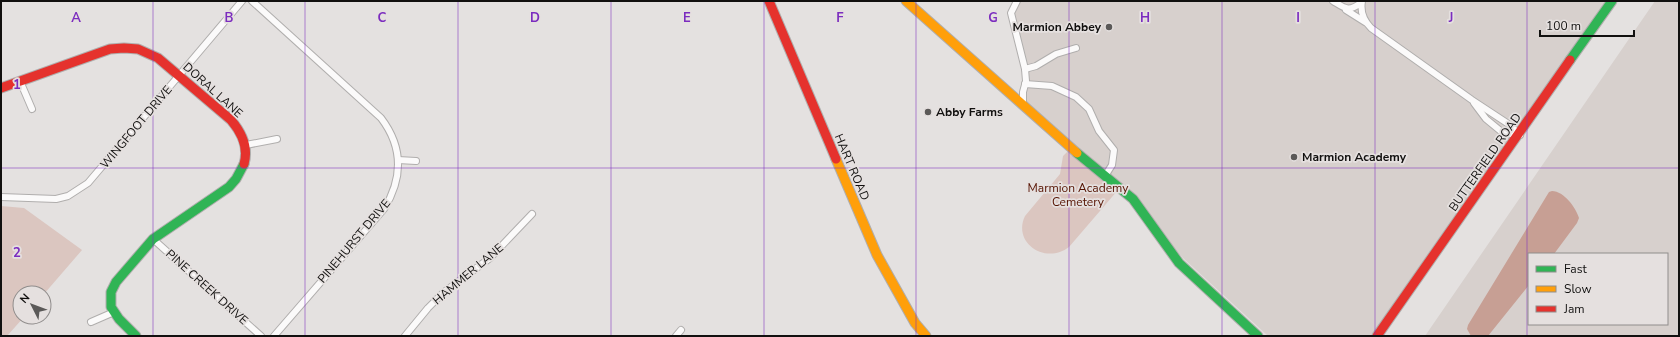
<svg xmlns="http://www.w3.org/2000/svg" width="1680" height="337" font-family="'Nunito Sans',sans-serif">
<style>
.built{fill:#d7d0cd;fill-rule:evenodd}
.green{fill:#dbc6c0}
.water{fill:#c79f94}
.lines{fill:none;stroke-linecap:round;stroke-linejoin:round}
.street-casing{stroke:#b0aead;stroke-width:8}
.fast-casing{stroke:#b0aead;stroke-width:11}
.slow-casing{stroke:#b0aead;stroke-width:11}
.jam-casing{stroke:#b0aead;stroke-width:11}
.street{stroke:#fbfafa;stroke-width:6}
.fast{stroke:#30b455;stroke-width:9}
.slow{stroke:#ff9f0a;stroke-width:9}
.jam{stroke:#e5322d;stroke-width:9}
.grid{fill:none;stroke:#7b2cbf;stroke-width:1;stroke-opacity:0.55}
.poi-dot{fill:#5b5958;stroke:#e5e0df;stroke-width:1.5}
.labels{text-anchor:middle;stroke-width:3.5;stroke-linejoin:round;paint-order:stroke}
.poi-label{font-size:12px;font-weight:bold;fill:#11100f;stroke:#e5e0df;text-anchor:start}
.street-label{font-size:12px;fill:#11100f;stroke:#e5e0df}
.park-label{font-size:12px;fill:#551200;stroke:#e5e0df}
.grid-label{font-size:13px;text-anchor:middle;font-weight:bold;fill:#7b2cbf;stroke:#e5e0df;stroke-width:3.5;stroke-linejoin:round;paint-order:stroke}
</style>
<rect width="100%" height="100%" fill="#e4e1e0"/>
<g class="built">
<path d="M1014,1H1608L1516,135L1372,336H1268L1183,258L1113,179L1019,96L1022,83V70L1008,13Z"/>
<path d="M1655,1H1679V336H1425ZM1529,254H1667V324H1529Z"/>
</g>
<g class="green">
<path d="M1070,149L1118,190L1069,247C1046,265 1012,243 1025,216L1060,174L1063,156Z"/>
<path d="M1,206L24,208L82,250L44,294L20,293V317H24L7,336H1Z"/>
</g>
<path class="water" d="M1552,191C1564,191 1576,208 1579,218L1577,223L1554,254H1529V285L1488,336H1471L1467,329L1468,325L1549,192Z"/>
<g class="lines">
<defs>
<g id="street">
<path d="M252,1L381,118C403,147 403,178 384,209L274,336"/>
<path d="M1017,1L1011,13L1025,69L1026,81L1023,92V103"/>
<path d="M1333,1C1346,9 1348,12 1361,3"/>
<path d="M1362,1C1360,12 1363,20 1371,28L1472,100L1510,125L1520,135"/>
<path d="M1346,10L1365,22"/>
<path d="M1025,69L1036,66L1056,54L1076,48"/>
<path d="M20,81L32,109"/>
<path d="M1025,84L1052,86L1076,97L1089,109L1099,131L1114,150L1112,165L1105,176"/>
<path d="M1474,103L1486,119L1503,133L1520,135"/>
<path d="M246,145L277,139"/>
<path d="M398,160L416,161"/>
<path d="M1,197L56,199L68,196L88,183L242,1"/>
<path d="M153,239L261,336"/>
<path d="M91,322L114,312"/>
<path d="M405,336L428,308L443,293L490,258L532,214"/>
<path d="M676,336L681,330"/>
</g>
<g id="fast">
<path d="M1570,60L1612,1"/>
<path d="M1077,153L1133,199L1179,263L1258,336"/>
<path d="M136,336L119,319L111,307V292L116,282L153,239L229,187L236,179L244,164"/>
</g>
<g id="slow">
<path d="M906,1L1077,153"/>
<path d="M836,159L877,255L915,323L926,336"/>
</g>
<g id="jam">
<path d="M769,1L836,159"/>
<path d="M1,88L110,49L124,48L138,49L158,58L231,120C242,133 249,147 244,164"/>
<path d="M1377,336L1570,60"/>
</g>
</defs>
<use href="#street" class="street-casing"/>
<use href="#fast" class="fast-casing"/>
<use href="#slow" class="slow-casing"/>
<use href="#jam" class="jam-casing"/>
<use href="#street" class="street"/>
<use href="#fast" class="fast"/>
<use href="#slow" class="slow"/>
<use href="#jam" class="jam"/>
</g>
<path class="grid" d="M153,1V336M305,1V336M458,1V336M611,1V336M764,1V336M916,1V336M1069,1V336M1222,1V336M1375,1V336M1527,1V336M1,168H1679"/>
<g class="poi-dot">
<circle cx="1109" cy="27" r="4"/>
<circle cx="928" cy="112" r="4"/>
<circle cx="1294" cy="157" r="4"/>
</g>
<g class="labels">
<g class="poi-label">
<text x="1101" y="31" text-anchor="end">Marmion Abbey</text>
<text x="936" y="116">Abby Farms</text>
<text x="1302" y="161">Marmion Academy</text>
</g>
<g class="street-label">
<text transform="translate(213 90) rotate(42)" y="4">DORAL LANE</text>
<text transform="translate(136 127) rotate(-50)" y="4">WINGFOOT DRIVE</text>
<text transform="translate(1485 162) rotate(-55)" y="4">BUTTERFIELD ROAD</text>
<text transform="translate(852 167) rotate(67)" y="4">HART ROAD</text>
<text transform="translate(354 241) rotate(-50)" y="4">PINEHURST DRIVE</text>
<text transform="translate(468 274) rotate(-40)" y="4">HAMMER LANE</text>
<text transform="translate(207 287) rotate(42)" y="4">PINE CREEK DRIVE</text>
</g>
<g class="park-label">
<text x="1078" y="192">Marmion Academy<tspan x="1078" dy="14">Cemetery</tspan></text>
</g>
</g>
<g class="grid-label">
<text x="76" y="22">A</text>
<text x="229" y="22">B</text>
<text x="382" y="22">C</text>
<text x="535" y="22">D</text>
<text x="687" y="22">E</text>
<text x="840" y="22">F</text>
<text x="993" y="22">G</text>
<text x="1145" y="22">H</text>
<text x="1298" y="22">I</text>
<text x="1451" y="22">J</text>
<text x="17" y="89">1</text>
<text x="17" y="257">2</text>
</g>
<rect width="1680" height="337" fill="none" stroke="#11100f" stroke-width="4"/>
<rect x="1528" y="253" width="140" height="72" fill="#e5e0df" stroke="#908d8c"/>
<rect x="1536" y="266" width="20" height="6" fill="#30b455" stroke="#908d8c"/>
<text x="1564" y="273" font-size="12" fill="#11100f">Fast</text>
<rect x="1536" y="286" width="20" height="6" fill="#ff9f0a" stroke="#908d8c"/>
<text x="1564" y="293" font-size="12" fill="#11100f">Slow</text>
<rect x="1536" y="306" width="20" height="6" fill="#e5322d" stroke="#908d8c"/>
<text x="1564" y="313" font-size="12" fill="#11100f">Jam</text>
<g transform="translate(32 305) rotate(312)"><circle r="19" fill="#e5e0df" stroke="#908d8c"/>
<path d="M0-3L7 15L0 10L-7 15Z" fill="#5b5958"/>
<text y="-6" font-size="11" font-weight="bold" text-anchor="middle" fill="#11100f">N</text>
</g>
<path d="M1540 30v6h94v-6" fill="none" stroke="#11100f" stroke-width="2"/>
<text x="1546" y="30" font-size="12" fill="#11100f" stroke="#e5e0df" stroke-width="3" paint-order="stroke">100 m</text>
</svg>
